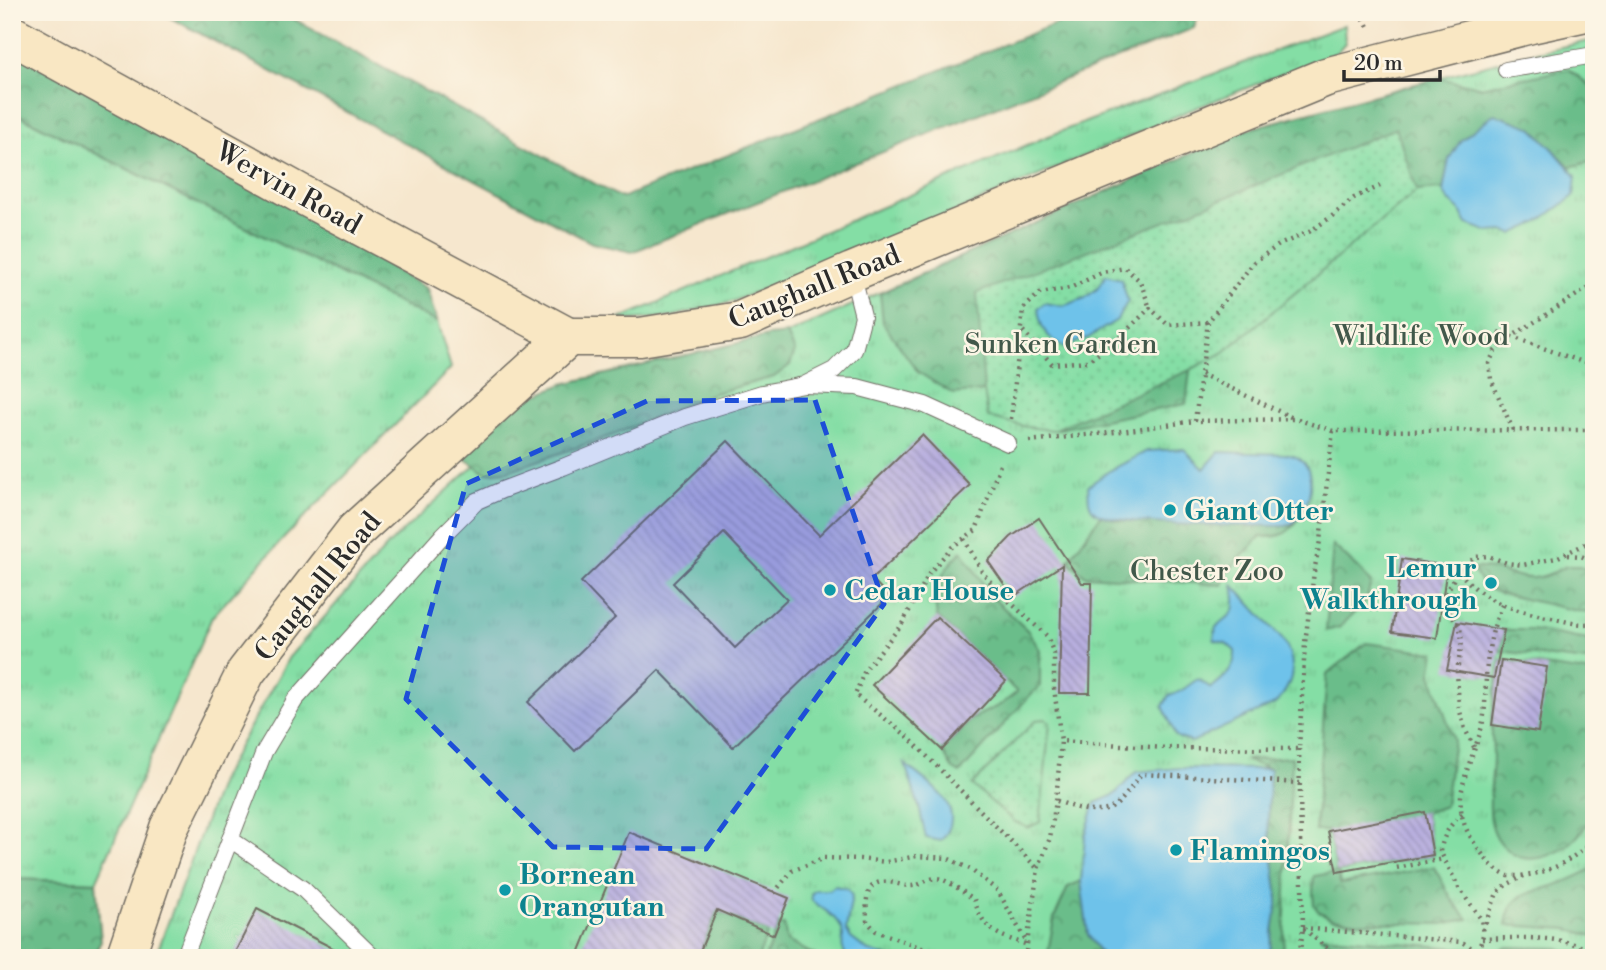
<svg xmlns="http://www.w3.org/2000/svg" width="1606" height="970" font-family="'Libre Bodoni',serif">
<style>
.grass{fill:url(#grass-tufts);stroke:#588468;stroke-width:2}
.forest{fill:url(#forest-crowns);stroke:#4b745a;stroke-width:2}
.garden{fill:url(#garden-dots);stroke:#588468;stroke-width:2}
.water{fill:#6ec2ea;stroke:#4c768a;stroke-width:2}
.building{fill:url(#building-back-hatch);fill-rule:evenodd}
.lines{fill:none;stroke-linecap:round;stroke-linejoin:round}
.lane-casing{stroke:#726d64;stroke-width:18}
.secondary-casing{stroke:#726d64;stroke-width:41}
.path{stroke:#726d64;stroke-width:4.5;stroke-dasharray:2 5;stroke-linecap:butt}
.lane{stroke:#fff;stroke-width:16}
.secondary{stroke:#f9e7c3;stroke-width:38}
.marked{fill:#1d4ed8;fill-opacity:0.2;stroke:#1d4ed8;stroke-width:5;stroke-dasharray:14 9;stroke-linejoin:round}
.culture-dot{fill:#0f9aa8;stroke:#fcf5e5;stroke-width:2.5}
.labels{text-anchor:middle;stroke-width:5;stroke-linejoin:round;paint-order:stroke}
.street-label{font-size:28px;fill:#2b2b2b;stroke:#fcf5e5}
.park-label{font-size:28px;fill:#41584a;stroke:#fcf5e5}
.culture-label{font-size:28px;font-weight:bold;fill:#0d838f;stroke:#fcf5e5;text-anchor:start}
</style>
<defs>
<pattern id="grass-tufts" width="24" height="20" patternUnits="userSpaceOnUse" patternTransform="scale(1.75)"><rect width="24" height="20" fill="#84dea5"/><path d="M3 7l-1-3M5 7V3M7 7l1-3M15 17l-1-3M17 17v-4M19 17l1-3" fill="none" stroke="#72bf8e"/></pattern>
<pattern id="forest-crowns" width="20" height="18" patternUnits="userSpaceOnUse" patternTransform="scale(1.75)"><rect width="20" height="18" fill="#6bbd8a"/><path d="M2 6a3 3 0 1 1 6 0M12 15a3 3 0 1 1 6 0" fill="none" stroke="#589a71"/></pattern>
<pattern id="garden-dots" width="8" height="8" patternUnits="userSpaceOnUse" patternTransform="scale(1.75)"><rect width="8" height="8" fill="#84dea5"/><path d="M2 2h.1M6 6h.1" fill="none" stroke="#72bf8e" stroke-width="1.8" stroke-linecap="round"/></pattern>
<pattern id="building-back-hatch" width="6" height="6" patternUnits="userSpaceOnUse" patternTransform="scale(1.75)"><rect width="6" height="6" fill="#b8afdf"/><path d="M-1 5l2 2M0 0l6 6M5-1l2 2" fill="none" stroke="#968fb5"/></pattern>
</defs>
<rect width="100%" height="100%" fill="#fcf5e5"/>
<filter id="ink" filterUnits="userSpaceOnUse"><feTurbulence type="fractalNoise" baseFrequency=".0143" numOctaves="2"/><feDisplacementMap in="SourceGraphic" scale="14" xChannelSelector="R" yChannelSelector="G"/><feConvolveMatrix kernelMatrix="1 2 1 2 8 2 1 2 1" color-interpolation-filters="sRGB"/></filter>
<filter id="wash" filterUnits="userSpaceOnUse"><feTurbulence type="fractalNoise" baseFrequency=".00686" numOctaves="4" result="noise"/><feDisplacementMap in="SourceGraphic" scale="28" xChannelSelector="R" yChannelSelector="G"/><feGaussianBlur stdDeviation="1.57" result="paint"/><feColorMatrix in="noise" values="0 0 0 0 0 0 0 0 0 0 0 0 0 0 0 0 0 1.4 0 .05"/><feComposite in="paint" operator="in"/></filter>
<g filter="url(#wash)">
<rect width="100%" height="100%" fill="#f6e7ce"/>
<g class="grass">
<path d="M1344,25L1345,43L1336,53L1188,111L906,233L731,302L670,317L615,321L1046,137Z"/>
<path d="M1594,40V958H155L221,779L289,657L389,544L563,384L772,341L1241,131L1523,55Z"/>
<path d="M12,112L437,322L451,368L285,537L212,617L96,882L12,879Z"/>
</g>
<g class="forest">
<path d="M160,12H281L621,198L1085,12H1199L1194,28L632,252L592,243Z"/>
<path d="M12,48L270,195L427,289L437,322L12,112Z"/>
<path d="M1569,69L1594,89V161L1570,167L1531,127L1449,159L1443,191L1440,189L1417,191L1399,176L1005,373L984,391L953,394L918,372L883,323L880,293L1241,131L1439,78L1480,87Z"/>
<path d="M787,334L795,351L790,365L774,377L714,393L613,435L508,471L486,473L465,459L466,448L518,402L563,384L768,336Z"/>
<path d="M1194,338L1186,404L1053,430L1036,419Z"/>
<path d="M1101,515L1118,520L1182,524L1286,526L1293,524L1298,520C1286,536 1280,537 1260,537L1227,572L1222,585L1086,576L1068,561Z"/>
<path d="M1333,545L1360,570L1371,583L1366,601L1340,627L1326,631Z"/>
<path d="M962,551L991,596L1028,631L1040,650V687L1033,692L960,773L952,768L942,750L971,719L1002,704L1017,692L937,617C932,589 942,570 962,551Z"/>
<path d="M1567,566H1580L1594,575V610L1586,613L1502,594L1484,587L1473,570C1488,562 1515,580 1534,578C1546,577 1557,571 1567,566Z"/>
<path d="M1504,630H1532L1594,641V662L1499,651Z"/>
<path d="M1366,643L1435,652L1431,674L1454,740L1445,806L1425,813L1433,855L1338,872L1340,884L1434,867L1453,901L1468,919L1442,924L1360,922L1331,918L1318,911L1314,905L1313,892L1314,876L1337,872L1328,831H1315L1327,674Z"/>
<path d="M1501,660L1594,673V812C1581,836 1566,853 1539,858C1528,860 1517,858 1509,851C1479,828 1493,788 1493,756C1493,745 1491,734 1492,724C1493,702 1498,681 1501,660Z"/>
<path d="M1292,757L1283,958H1269L1278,899L1268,821L1270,769L1245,760Z"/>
<path d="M1594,868V936L1568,929L1506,925C1510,893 1527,894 1553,886C1567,882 1580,875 1594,868Z"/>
<path d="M12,879L96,882L101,941L93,958H12Z"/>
<path d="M1081,881L1088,935L1104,958H1047L1054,918L1068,887Z"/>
<path d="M717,910L768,932L758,958H697Z"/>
<path d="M778,925H784L787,941L820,958H765Z"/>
<path d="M1320,936L1468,949L1478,958H1348L1343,951Z"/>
<path d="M1507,947L1559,948L1580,958H1493L1492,954Z"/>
</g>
<g class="garden">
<path d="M1396,128L1417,191L1223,353L1190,370L1053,430L1027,427L988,417L984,391L977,293L1195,210Z"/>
<path d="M1045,719L1050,722L1040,822L1028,828L1015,822L972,785L1036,720Z"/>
</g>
<g class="water">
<path d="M1494,114L1531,127L1552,148L1576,176L1574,196L1537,223L1513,234L1503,231L1489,232L1467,224L1459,209L1448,200L1443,191L1449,159L1461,140Z"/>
<path d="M1106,275L1121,279L1128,301L1117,320L1088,338L1064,347C1046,337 1040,329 1038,308L1045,303L1063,306L1085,298L1098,288Z"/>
<path d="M1184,449L1204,469L1219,452L1285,454C1291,455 1297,456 1301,460C1319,473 1309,520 1286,526C1254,525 1112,528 1094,511C1087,505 1089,494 1088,486L1109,471L1147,451Z"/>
<path d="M1233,585L1283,640C1298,663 1293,685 1275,704L1192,742L1179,738L1175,735L1163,706L1169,695C1184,692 1186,686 1198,679L1211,688C1224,678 1236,669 1235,651L1226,643L1214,640L1216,627C1236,611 1238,611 1233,585Z"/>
<path d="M905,764C928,784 971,807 941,841L926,838L919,807Z"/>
<path d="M1180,768L1270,769L1268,821L1278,899L1269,958H1104L1088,935L1081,881L1085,836L1095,803L1114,795L1136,772Z"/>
<path d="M835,886L848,889L852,896L846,930L851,938L867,950L891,958H848C837,942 846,944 842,930C838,918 822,908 812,901L811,894L816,890H829Z"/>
</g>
<g id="blocks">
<g class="building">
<path d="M922,435L970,485L872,579L889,597L733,747L659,670L575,751L528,702L615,618L581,582L728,441L819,535ZM724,533L787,599L735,648L673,583Z"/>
<path d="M1039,518L1082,583H1092L1090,693H1059L1062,565L1013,597L988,561L1011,537Z"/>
<path d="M1402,559L1447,566L1437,638L1392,632Z"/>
<path d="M937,617L1006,681L942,750L872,685Z"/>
<path d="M1457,622L1504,630L1494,678L1447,670Z"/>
<path d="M1501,660L1547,667L1538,732L1492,725Z"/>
<path d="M1425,812L1433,855L1337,872L1328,831Z"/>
<path d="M629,832L789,898L774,935L717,910L697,958H577Z"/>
<path d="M257,909L352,958H232Z"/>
</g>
</g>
</g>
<g filter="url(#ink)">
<use href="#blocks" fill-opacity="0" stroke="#726d64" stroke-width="2"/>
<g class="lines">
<defs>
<g id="lane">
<path d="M1506,70L1594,55"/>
<path d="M806,385L857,387L925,405L1008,443"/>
<path d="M230,839L303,889L374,958"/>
<path d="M184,958L264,752L295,700L443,535L477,501L502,490L563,467L685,417L762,393L804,385L834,370L854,350L863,316L852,272"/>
</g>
<g id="secondary">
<path d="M12,35L299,193L568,337"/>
<path d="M125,958L169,828L246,672L355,531L568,337H640L740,321L852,272L1326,77L1531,24L1586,12"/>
</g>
</defs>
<use href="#lane" class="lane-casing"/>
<use href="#secondary" class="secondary-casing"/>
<g class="path">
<path d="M1360,12L1370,30"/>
<path d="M1023,331L1052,364L1088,361L1115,342L1150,308L1168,325L1208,322"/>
<path d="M1498,332L1580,361L1594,363"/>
<path d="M1201,374L1295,419"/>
<path d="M1011,419L1023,309L1040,293L1070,288L1103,272L1125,268L1140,281L1150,308"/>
<path d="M1513,430L1491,379L1489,363L1495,351L1511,337L1594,284"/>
<path d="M1333,431L1296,419L1195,421L1208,322L1254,262L1279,245L1309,232L1331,217L1354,198L1380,186"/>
<path d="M1029,441L1107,433L1195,421"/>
<path d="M1000,465L976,530L952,547L930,572L902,624L865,670L855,695L906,735L1038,869"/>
<path d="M964,539L983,573L999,592L1047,636L1054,654V688L1061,741"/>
<path d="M1568,555L1581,556L1594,562"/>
<path d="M1459,572C1487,604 1511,609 1551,618C1566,621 1578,626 1594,623"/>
<path d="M1502,605C1492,626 1487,654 1486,678C1485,694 1486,709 1482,726C1476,750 1458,784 1461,808C1462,824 1469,835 1477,847C1485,858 1495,872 1508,876C1509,876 1518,876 1519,876C1549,874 1573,860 1594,839"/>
<path d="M1474,747L1465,729L1459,708L1457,671L1462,642L1460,628L1446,606L1447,592L1454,578L1464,567L1475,557L1488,556L1507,563L1523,565L1556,558L1594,540"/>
<path d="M1299,749L1303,928L1299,958"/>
<path d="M1057,801C1074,807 1100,818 1116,805C1126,797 1133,784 1141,774L1300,783"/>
<path d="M1462,814C1449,825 1444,835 1440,851L1459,888L1481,919L1483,935L1478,952"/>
<path d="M1395,862L1396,868L1444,859"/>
<path d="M774,893L792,871L824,858L860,859L886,862L917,856L947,858L970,869L998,891L1027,943"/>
<path d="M1303,928L1462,942L1478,952L1482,958"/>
<path d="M1304,929L1338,958"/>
<path d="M1483,930L1497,893L1506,885L1524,876"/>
<path d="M1482,939C1516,938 1565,934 1594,953"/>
<path d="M949,958L876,931L867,921C867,910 864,891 874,885C885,877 898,886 911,886C922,886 930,875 941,879C952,883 964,893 974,899C984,932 997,935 1028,945"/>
<path d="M1025,958L1038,869L1050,838L1056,801L1061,741L1166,748L1299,749L1305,643L1314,572L1320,541L1333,431L1594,430"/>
</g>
<use href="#lane" class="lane"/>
<use href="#secondary" class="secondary"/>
</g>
</g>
<path class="marked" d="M815,400L884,604L706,849L553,847L406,699L466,484L647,401Z"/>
<g class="culture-dot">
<circle cx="1170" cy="510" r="7"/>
<circle cx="1491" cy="583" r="7"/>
<circle cx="830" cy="590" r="7"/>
<circle cx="1176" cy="850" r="7"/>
<circle cx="505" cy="890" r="7"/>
</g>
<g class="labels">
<g class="street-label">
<text transform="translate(289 187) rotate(29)" y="10">Wervin Road</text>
<text transform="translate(814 286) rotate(-22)" y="10">Caughall Road</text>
<text transform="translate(317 586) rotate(-51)" y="10">Caughall Road</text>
</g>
<g class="park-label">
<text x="1421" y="345">Wildlife Wood</text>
<text x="1061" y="353">Sunken Garden</text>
<text x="1207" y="580">Chester Zoo</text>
</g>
<g class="culture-label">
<text x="1184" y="520">Giant Otter</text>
<text x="1477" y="577" text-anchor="end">Lemur<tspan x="1477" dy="32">Walkthrough</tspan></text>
<text x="844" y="600">Cedar House</text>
<text x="1190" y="860">Flamingos</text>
<text x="519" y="884">Bornean<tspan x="519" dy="32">Orangutan</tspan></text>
</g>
</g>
<rect width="1606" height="970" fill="none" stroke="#fcf5e5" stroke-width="42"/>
<path d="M1344 70v10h96v-10" fill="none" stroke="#2b2b2b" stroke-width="3.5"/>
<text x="1354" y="70" font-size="21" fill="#2b2b2b" stroke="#fcf5e5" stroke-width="5" paint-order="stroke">20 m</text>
</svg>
